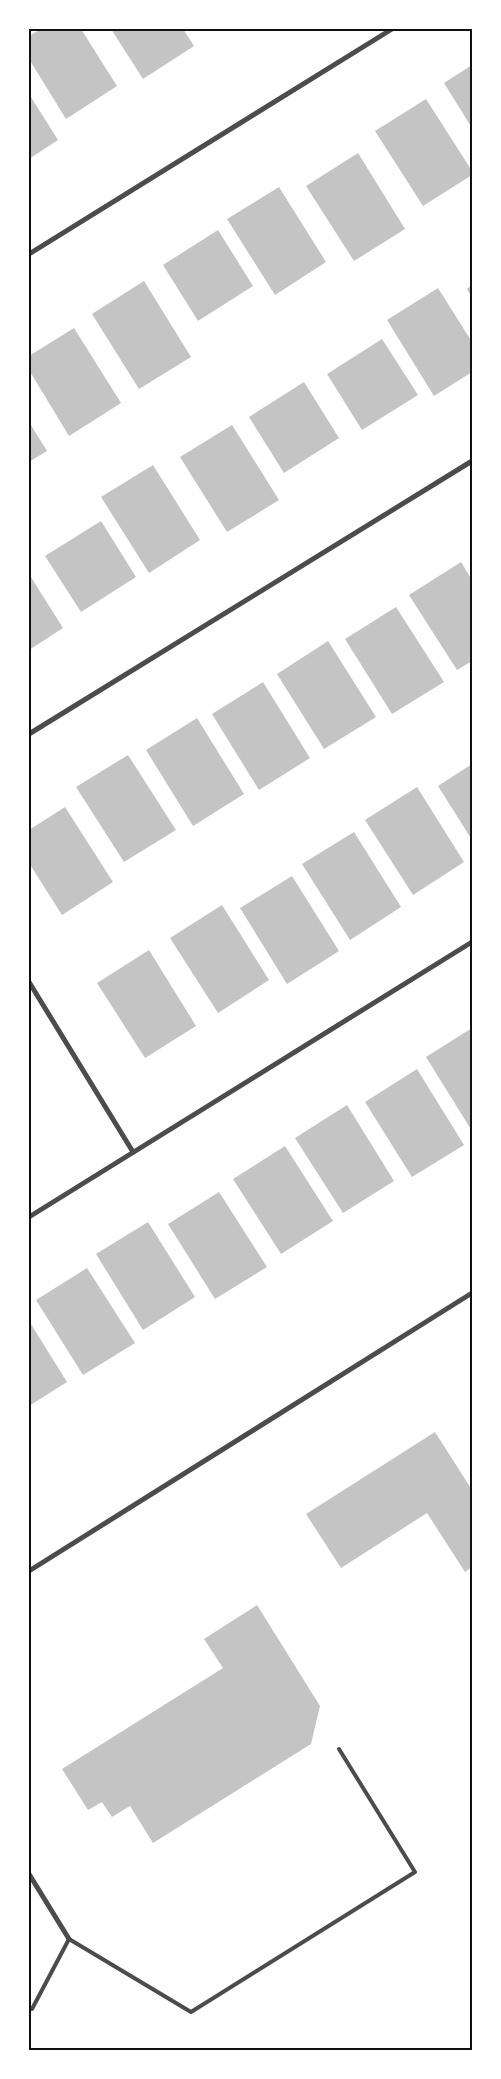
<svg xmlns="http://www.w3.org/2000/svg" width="501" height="2079" font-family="'Public Sans',sans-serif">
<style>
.building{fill:#c4c4c4}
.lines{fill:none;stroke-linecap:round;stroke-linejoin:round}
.service{stroke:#4c4c4c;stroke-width:4}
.minor{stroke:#4c4c4c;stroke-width:5}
.neatline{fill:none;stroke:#111;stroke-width:2}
</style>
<rect width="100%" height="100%" fill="#fff"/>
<g class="building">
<path d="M41,29H81L117,86L66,119L29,59V36Z"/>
<path d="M111,29H183L194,46L143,79Z"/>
<path d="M472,65V128L444,83Z"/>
<path d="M29,94L58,140L29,159Z"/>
<path d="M426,99L472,171V175L423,206L375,131Z"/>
<path d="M358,153L405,229L354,261L306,186Z"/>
<path d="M279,187L326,262L275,295L227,219Z"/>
<path d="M218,230L253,286L198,321L163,265Z"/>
<path d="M144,281L191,357L139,389L92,314Z"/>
<path d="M472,285V298L467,289Z"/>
<path d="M438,288L472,342V372L434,396L387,320Z"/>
<path d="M74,328L121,403L69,436L29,370V356Z"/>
<path d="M382,339L418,395L362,430L327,374Z"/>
<path d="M304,382L339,438L284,473L249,417Z"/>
<path d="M29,422L47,451L29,462Z"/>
<path d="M232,425L279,500L227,532L180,457Z"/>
<path d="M153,465L200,540L149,573L101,497Z"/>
<path d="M101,521L136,577L81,612L45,556Z"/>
<path d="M461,562L472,580V661L457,670L409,595Z"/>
<path d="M29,574L63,628L29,650Z"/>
<path d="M396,607L444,682L392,714L345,639Z"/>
<path d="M328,641L376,717L324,749L277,674Z"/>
<path d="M263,682L310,758L259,790L212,714Z"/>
<path d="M197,718L244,794L193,826L146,750Z"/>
<path d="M128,755L176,830L124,862L76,787Z"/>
<path d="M472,764V840L438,786Z"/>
<path d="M417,787L464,862L413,895L365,820Z"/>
<path d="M65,807L113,882L62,915L29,863V830Z"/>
<path d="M354,832L401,907L350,940L302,864Z"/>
<path d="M292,876L339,951L287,984L240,908Z"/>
<path d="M222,905L269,980L218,1013L170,938Z"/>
<path d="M149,950L196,1026L145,1058L97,983Z"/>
<path d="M472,1028V1131L426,1057Z"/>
<path d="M417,1069L464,1145L412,1177L365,1102Z"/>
<path d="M347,1105L394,1181L343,1213L295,1138Z"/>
<path d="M285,1146L333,1221L281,1254L233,1179Z"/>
<path d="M219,1192L267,1267L215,1299L168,1224Z"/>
<path d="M148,1222L195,1297L143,1330L96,1254Z"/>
<path d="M87,1268L135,1343L83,1375L36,1300Z"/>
<path d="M29,1321L67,1382L29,1406Z"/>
<path d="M435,1432L472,1490V1567L465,1572L427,1513L341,1568L306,1514Z"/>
<path d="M257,1605L320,1706L311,1744L153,1843L130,1806L112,1817L102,1802L88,1810L62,1769L223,1668L204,1639Z"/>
</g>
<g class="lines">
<path class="service" d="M32,2009L69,1939L191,2012L415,1872L339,1749"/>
<g class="minor">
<path d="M29,254L392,29"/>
<path d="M29,734L472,461"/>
<path d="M29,982L133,1152"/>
<path d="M29,1217L472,942"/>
<path d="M29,1571L472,1293"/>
<path d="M29,1874L69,1939"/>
</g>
</g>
<rect width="501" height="2079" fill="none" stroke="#ffffff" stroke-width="60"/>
<rect x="30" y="30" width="441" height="2019" class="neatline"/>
</svg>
